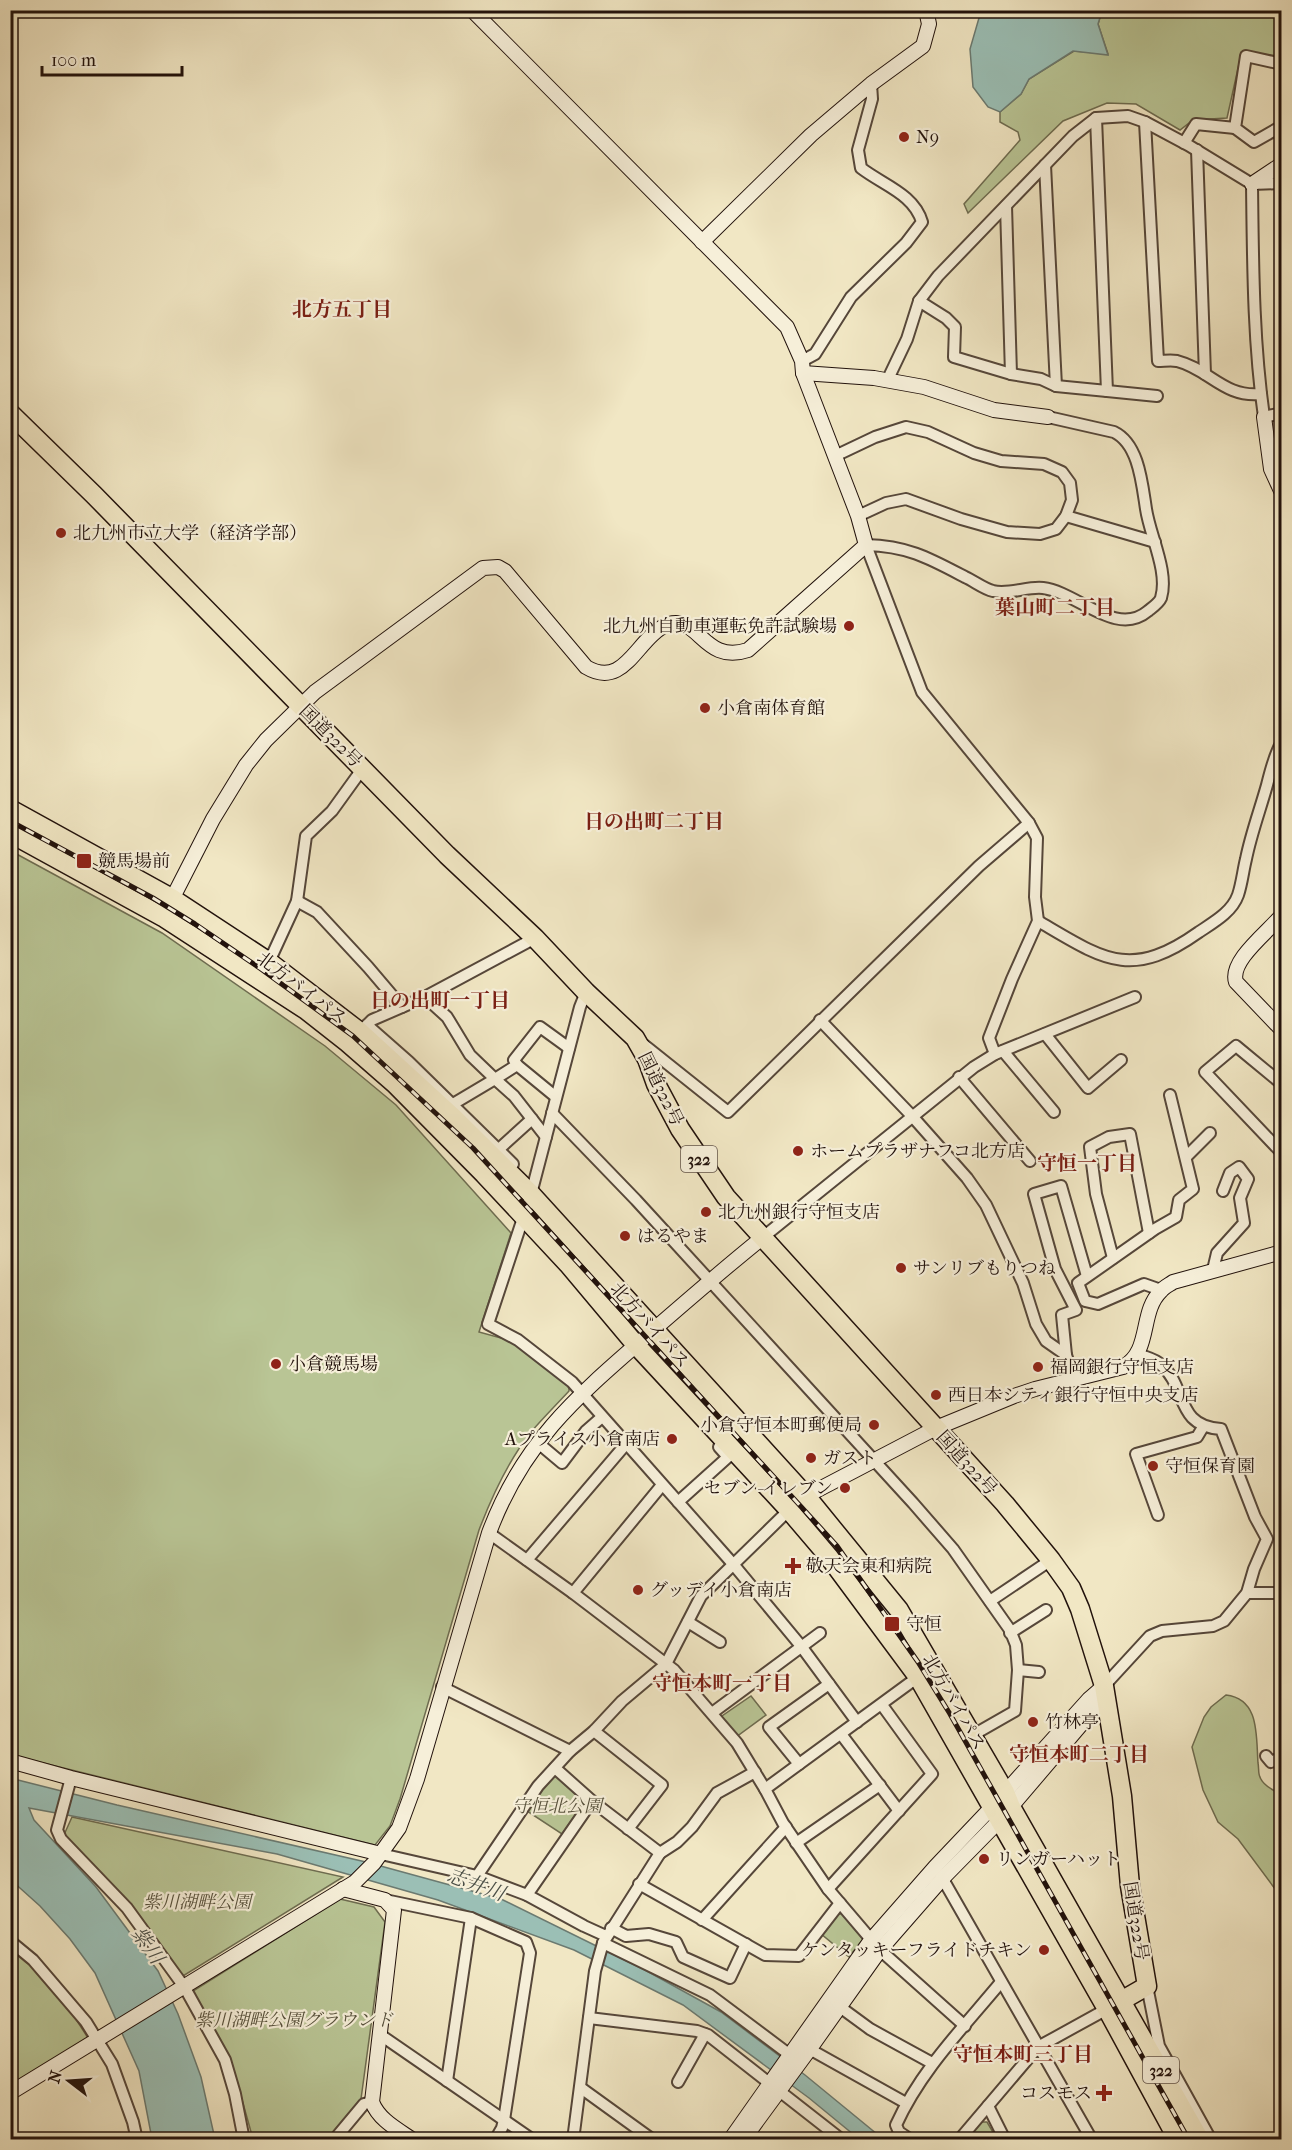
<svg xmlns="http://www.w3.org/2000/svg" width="1292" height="2150" font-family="'IM FELL French Canon','Noto Serif JP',serif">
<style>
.green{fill:#b9c595;stroke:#6e6c50;stroke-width:1.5}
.water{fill:#9bbfb5;stroke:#6b7a71;stroke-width:1.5}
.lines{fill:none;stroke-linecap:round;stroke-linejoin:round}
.street-casing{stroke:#56473a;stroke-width:14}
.secondary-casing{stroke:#22120c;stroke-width:16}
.highway-casing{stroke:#22120c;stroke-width:21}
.street{stroke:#f6efd9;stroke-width:10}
.secondary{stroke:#f6efd9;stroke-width:14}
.highway{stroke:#f1e7c4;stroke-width:18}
.rail-casing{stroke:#22120c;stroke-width:5}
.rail{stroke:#f6efd9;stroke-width:3;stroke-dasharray:9;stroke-linecap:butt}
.poi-dot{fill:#8f2418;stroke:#f6efd9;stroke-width:2}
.labels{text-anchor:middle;stroke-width:4.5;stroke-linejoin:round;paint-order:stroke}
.shield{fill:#f6efd9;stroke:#62544a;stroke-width:1.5}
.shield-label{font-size:16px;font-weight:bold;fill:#22120c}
.poi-label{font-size:18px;fill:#22120c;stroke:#f6efd9;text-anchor:start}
.street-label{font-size:18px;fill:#22120c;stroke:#f6efd9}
.park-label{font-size:18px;font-style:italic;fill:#57513c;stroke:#f6efd9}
.neighbourhood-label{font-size:20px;font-weight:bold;fill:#7a1f14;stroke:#f6efd9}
.water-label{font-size:20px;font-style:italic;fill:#4c4f47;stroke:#f6efd9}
</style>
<rect width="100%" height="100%" fill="#f1e7c4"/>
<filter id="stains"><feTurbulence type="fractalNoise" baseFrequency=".00333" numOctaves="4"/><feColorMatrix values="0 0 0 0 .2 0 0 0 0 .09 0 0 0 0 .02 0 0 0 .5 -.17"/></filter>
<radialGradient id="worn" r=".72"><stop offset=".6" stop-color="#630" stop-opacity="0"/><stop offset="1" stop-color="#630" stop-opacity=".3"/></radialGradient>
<g class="green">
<path d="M1102,11H1281V56L1250,53L1241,55L1227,118L1193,120L1180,130L1136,104L1107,103L1063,121L968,213L964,204L1020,140L1018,132L1000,122V112L1021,94L1029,79L1074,51L1108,54L1098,24Z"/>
<path d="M11,851L162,933L325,1046L396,1105L511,1233L479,1332L512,1341L569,1386V1391C556,1405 543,1418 531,1432C508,1461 492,1496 479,1530L400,1799L390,1826L375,1845L11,1755Z"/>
<path d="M1226,1695C1260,1699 1256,1736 1258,1763C1259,1767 1258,1774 1260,1777C1263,1786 1274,1791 1281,1794V1897L1238,1839L1218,1822L1203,1790L1192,1747L1204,1717L1211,1707Z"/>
<path d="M751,1696L766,1715L736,1737L721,1721L722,1716Z"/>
<path d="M555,1775L584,1797V1803L562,1834L527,1811L545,1785Z"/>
<path d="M72,1817L343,1877L183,1976L126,1901L63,1837Z"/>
<path d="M340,1899L374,1907L385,1922L361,2099L327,2139H253L234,2071L193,1991Z"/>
<path d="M834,1913L842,1914L863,1939L849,1957L820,1933Z"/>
<path d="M11,1945C43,1971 66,2003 88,2038L11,2086Z"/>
<path d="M980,2122H987L997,2139L966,2140Z"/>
</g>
<g class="water">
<path d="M1102,11L1098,24L1108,55L1073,51L1029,79L1021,94L1000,112L988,107L973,87L970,49L981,11Z"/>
<path d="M10,1778L117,1805L366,1862L501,1899L645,1970L721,2012L805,2075L883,2139H859L809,2098L683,2005L574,1950L438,1900L277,1854L29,1808L34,1820L96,1887L158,1971L178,2014L201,2077L215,2139H152L139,2071L95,1973L70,1939L40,1906L11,1880Z"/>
</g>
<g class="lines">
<defs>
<g id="street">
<path d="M1282,64L1246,56L1235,128L1254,142L1282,126"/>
<path d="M1145,122L1158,361C1164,361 1171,360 1177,361C1209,369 1224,398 1261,394"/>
<path d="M1184,143L1196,124L1235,128"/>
<path d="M1197,150L1205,374"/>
<path d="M1045,165L1056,386"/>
<path d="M1252,184C1253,262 1253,340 1264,417L1282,413"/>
<path d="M1006,206L1011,374"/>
<path d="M919,301L946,318L955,327L954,357L1011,374L1041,379L1056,386L1107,391L1096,118"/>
<path d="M802,361L815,354L851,297L906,243L922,222C914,194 883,185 861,168L858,150L872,99L871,84"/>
<path d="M887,381L907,339L919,301L938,276L1073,136L1096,118L1128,116L1145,122L1188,145L1252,184L1282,183"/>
<path d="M1107,391L1157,396"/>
<path d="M835,456L875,437L906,427L928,432L974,453L1001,461L1044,464L1062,472L1070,483L1072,500L1066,516L1056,529L1040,534L1007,532L961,519L906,499L886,503L858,516"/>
<path d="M1066,516L1155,542"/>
<path d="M297,901L317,912L368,967L402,1007"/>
<path d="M1038,921C1103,959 1130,981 1199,932C1214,922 1232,912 1238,895C1242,883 1243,871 1246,859C1251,834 1260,810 1267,785C1271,770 1274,755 1282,742"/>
<path d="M269,962L297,901L306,836L332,811L363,768"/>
<path d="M586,992L580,1007L531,1194L488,1324L518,1340L572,1382L733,1564L801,1646L857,1722"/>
<path d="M425,997L447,1017L470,1055L495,1079L517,1065L556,1097"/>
<path d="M820,1020L912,1116L967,1178L986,1205L1023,1283L1036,1324L1046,1341L1066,1355L1074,1380"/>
<path d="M367,1025L409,1062L513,1164"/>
<path d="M364,1028L372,1020L425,997L535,938"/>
<path d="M1045,1034L1088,1088L1121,1060"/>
<path d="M644,1045L728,1112L979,866L1029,823"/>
<path d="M1003,1051L1054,1112"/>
<path d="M995,1054L989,1038L1012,979L1038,921L1035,897L1037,838L1029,823L922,692L866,545C908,546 929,558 965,577C974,581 984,589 993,591C1009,595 1028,586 1043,588C1077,592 1116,638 1148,611C1153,607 1159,603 1161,598C1169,572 1150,536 1146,509C1142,484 1139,444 1114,432L1048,417"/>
<path d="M517,1065L514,1060L540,1027L569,1048"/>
<path d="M959,1077L1030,1161"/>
<path d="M1282,1084L1236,1046L1205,1072L1282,1153"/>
<path d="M453,1104L495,1079L514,1096L546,1137"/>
<path d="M552,1113L636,1200L913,1503L953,1549L1010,1630L1016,1645L1018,1670L1015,1711L973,1735"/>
<path d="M499,1149L532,1119"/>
<path d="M1186,1157L1210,1133"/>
<path d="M762,1238L974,1067L995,1054L1135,997"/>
<path d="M1113,1258L1096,1194L1090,1147L1109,1137L1130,1134L1149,1233"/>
<path d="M1213,1270L1217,1253L1244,1223L1240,1198L1248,1179L1239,1167L1230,1173L1223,1191"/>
<path d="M1161,1290L1144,1284L1098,1304L1085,1301L1078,1283L1155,1229L1176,1217L1179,1200L1193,1189L1170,1095"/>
<path d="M1066,1355L1062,1315L1076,1310L1055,1269L1034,1194L1061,1186L1087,1276"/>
<path d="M537,1442L562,1463L586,1431L602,1417"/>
<path d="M678,1502L728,1457L719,1447"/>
<path d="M1158,1515L1136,1454L1197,1437L1203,1427"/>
<path d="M489,1533L573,1593L674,1670L737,1743L765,1789L783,1823L828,1889L880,1950L965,2026"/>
<path d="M527,1560L626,1444"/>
<path d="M573,1593L662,1485"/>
<path d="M1247,1593H1282"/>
<path d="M990,1601L1051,1560"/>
<path d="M688,1622L720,1642"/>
<path d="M1010,1633L1046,1610"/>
<path d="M1018,1670L1039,1672"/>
<path d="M1104,1686L1150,1636L1162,1631L1213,1626L1224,1621L1247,1593L1254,1569L1267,1539L1255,1517L1221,1429C1174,1426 1188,1386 1160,1364C1155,1359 1145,1357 1138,1354"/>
<path d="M442,1687L570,1751"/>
<path d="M712,1713L820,1633"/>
<path d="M594,1731L662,1785L628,1829"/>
<path d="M841,1734L899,1811"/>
<path d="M1266,1756L1271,1762L1282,1757"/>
<path d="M799,1764L769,1727L829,1684"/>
<path d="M555,1768L592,1801L660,1853L677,1842L692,1827L717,1793L755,1772"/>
<path d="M71,1778L57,1830L61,1839L127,1908L185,1988L225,2060L235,2094L244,2140"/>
<path d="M765,1789L918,1677"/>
<path d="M796,1843L880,1785"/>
<path d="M381,1854L477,1876L527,1895L584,1926L606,1936"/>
<path d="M940,1874L1092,2140"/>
<path d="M477,1876L538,1786L570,1751L594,1731L622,1701L666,1664L701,1596L789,1510"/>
<path d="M639,1884L765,1955L799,1956L840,1903"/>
<path d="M828,1889L932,1774L882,1705"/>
<path d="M527,1895L592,1801"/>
<path d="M385,1900L471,1918L526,1942L530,1953L504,2120L502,2128L495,2140"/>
<path d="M702,1920L786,1827"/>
<path d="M611,1928L626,1936L649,1934L676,1942L683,1957L730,1978L746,1944"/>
<path d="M10,1941L33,1960L86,2022L112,2064L133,2122L137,2140"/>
<path d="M603,1943L710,1995L790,2055"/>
<path d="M1147,1986L1159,2046L1211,2140"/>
<path d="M840,2007L870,2029L932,2063"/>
<path d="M589,2018L697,2031L708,2035L842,2140"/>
<path d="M379,2034L533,2140"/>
<path d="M804,2046L906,2103"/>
<path d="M447,2081L471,1918"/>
<path d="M678,2082L705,2034"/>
<path d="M581,2088L653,2140"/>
<path d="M988,2106L1005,2140"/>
<path d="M334,2140L364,2104L372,2102"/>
<path d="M573,2140L595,1971L603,1943L660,1853"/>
<path d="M911,2140L899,2132L896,2125C921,2070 963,2028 1001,1982"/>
<path d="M959,2140L1038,2047L1107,2009"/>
</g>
<g id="secondary">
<path d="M1252,184L1282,164"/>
<path d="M702,242L811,135L871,84L923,46L929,24L926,10"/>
<path d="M803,373L874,378L924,387L994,410L1048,417"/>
<path d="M1264,417L1271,469L1282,493"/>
<path d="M168,907L213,819L246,765L266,740L315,692L483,568L498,567L505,571L586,667C626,691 637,635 669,624C699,615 704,665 748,650L866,545L858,516L803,373L802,361L787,327L472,10"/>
<path d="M1282,915C1268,932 1229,961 1236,982L1282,1030"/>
<path d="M789,1510L806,1496L936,1428L1014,1396L1035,1389L1123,1367C1152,1351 1139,1312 1161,1291C1164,1287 1169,1285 1173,1282L1282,1252"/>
<path d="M10,1761L71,1778L381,1854"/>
<path d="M343,1889L385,1900L394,1910L372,2102C379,2120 397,2129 413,2140"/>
<path d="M10,2093L355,1882L374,1863L399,1828L417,1779L489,1533C522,1444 574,1399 643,1339C682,1305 721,1271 762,1238"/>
<path d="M730,2140L871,1940L935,1867L992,1807L1089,1699L1104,1686"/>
<path d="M743,2140L809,2050L880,1950L942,1879L999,1821L1096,1707L1103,1688"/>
</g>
<g id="highway">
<path d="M10,413L94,495L447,855L535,938L586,992L635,1038L647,1059L656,1084L680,1129L726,1197L1005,1504L1051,1560L1071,1588L1080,1609L1104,1686L1122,1796L1130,1886L1147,1986L1107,2009"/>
<path d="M10,809L173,899L269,962L360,1032L454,1118L531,1194L806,1496L899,1610L1005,1792L1011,1807L1200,2140"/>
<path d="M10,833L163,917L306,1010L348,1043L395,1084L484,1174L568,1264L636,1345L789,1510L829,1557L918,1677L1107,2009L1178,2140"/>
</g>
</defs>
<use href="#street" class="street-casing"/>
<use href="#secondary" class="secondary-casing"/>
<use href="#highway" class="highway-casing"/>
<use href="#street" class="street"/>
<use href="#secondary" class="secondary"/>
<use href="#highway" class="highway"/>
<defs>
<path id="rail" d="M10,821L153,898L195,924L261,969L353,1036L473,1148L837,1546L918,1662L950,1714L1189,2140"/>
</defs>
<use href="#rail" class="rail-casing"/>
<use href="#rail" class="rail"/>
</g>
<g class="poi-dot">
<circle cx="904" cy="137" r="6"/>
<circle cx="61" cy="533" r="6"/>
<circle cx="849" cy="626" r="6"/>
<circle cx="705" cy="708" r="6"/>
<rect x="76" y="853" width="16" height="16" rx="3"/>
<circle cx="798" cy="1151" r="6"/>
<circle cx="706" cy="1212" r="6"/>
<circle cx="625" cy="1236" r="6"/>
<circle cx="901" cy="1268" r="6"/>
<circle cx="276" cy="1364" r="6"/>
<circle cx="1038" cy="1367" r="6"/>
<circle cx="936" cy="1395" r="6"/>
<circle cx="874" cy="1425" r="6"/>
<circle cx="672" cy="1439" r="6"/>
<circle cx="811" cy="1458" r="6"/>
<circle cx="1153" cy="1466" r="6"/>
<circle cx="845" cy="1488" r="6"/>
<path d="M790 1557h6v6h6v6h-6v6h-6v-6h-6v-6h6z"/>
<circle cx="638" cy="1590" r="6"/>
<rect x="884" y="1616" width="16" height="16" rx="3"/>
<circle cx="1033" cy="1722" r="6"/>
<circle cx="984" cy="1859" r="6"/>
<circle cx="1044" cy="1950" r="6"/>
<path d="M1101 2084h6v6h6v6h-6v6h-6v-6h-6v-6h6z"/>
</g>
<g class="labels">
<g class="shield">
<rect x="681" y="1146" width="36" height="26" rx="4.5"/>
<rect x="1143" y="2057" width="36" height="26" rx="4.5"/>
</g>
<g class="shield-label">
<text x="699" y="1165">322</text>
<text x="1161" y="2076">322</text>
</g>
<g class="poi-label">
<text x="916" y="143">N9</text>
<text x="73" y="539">北九州市立大学（経済学部）</text>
<text x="837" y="632" text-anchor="end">北九州自動車運転免許試験場</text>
<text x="717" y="714">小倉南体育館</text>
<text x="98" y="867">競馬場前</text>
<text x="810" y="1157">ホームプラザナフコ北方店</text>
<text x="718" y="1218">北九州銀行守恒支店</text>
<text x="637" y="1242">はるやま</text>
<text x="913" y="1274">サンリブもりつね</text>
<text x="288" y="1370">小倉競馬場</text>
<text x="1050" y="1373">福岡銀行守恒支店</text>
<text x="948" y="1401">西日本シティ銀行守恒中央支店</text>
<text x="862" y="1431" text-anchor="end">小倉守恒本町郵便局</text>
<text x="660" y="1445" text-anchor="end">Aプライス小倉南店</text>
<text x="823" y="1464">ガスト</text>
<text x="1165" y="1472">守恒保育園</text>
<text x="833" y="1494" text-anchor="end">セブン-イレブン</text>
<text x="806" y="1572">敬天会東和病院</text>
<text x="650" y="1596">グッデイ小倉南店</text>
<text x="906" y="1630">守恒</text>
<text x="1045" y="1728">竹林亭</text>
<text x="996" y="1865">リンガーハット</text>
<text x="1032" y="1956" text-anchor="end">ケンタッキーフライドチキン</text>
<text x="1092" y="2099" text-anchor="end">コスモス</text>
</g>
<g class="street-label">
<text transform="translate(331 736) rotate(45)" y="6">国道322号</text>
<text transform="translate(302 988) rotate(37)" y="6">北方バイパス</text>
<text transform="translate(661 1089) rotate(64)" y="6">国道322号</text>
<text transform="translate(650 1325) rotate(48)" y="6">北方バイパス</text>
<text transform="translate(967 1463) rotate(48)" y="6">国道322号</text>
<text transform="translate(954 1702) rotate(60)" y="6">北方バイパス</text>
<text transform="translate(1136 1921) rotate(81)" y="6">国道322号</text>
</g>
<g class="park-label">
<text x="557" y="1812">守恒北公園</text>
<text x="197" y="1908">紫川湖畔公園</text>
<text x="294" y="2026">紫川湖畔公園グラウンド</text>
</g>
<g class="neighbourhood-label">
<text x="342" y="316">北方五丁目</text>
<text x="1055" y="614">葉山町二丁目</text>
<text x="654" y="828">日の出町二丁目</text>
<text x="440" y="1007">日の出町一丁目</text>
<text x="1087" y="1170">守恒一丁目</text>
<text x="722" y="1690">守恒本町一丁目</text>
<text x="1079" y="1761">守恒本町二丁目</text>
<text x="1023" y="2061">守恒本町三丁目</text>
</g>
<g class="water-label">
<text transform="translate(476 1884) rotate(20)" y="7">志井川</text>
<text transform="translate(148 1945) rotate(55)" y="7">紫川</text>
</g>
</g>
<rect width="1292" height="2150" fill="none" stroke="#f1e7c4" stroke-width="36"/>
<rect x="12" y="12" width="1268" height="2126" fill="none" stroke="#22120c" stroke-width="3"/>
<rect x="18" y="18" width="1256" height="2114" fill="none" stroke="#22120c" stroke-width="1.5"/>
<g transform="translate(69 2081) rotate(287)" stroke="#f6efd9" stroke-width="4.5" paint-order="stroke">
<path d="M0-4.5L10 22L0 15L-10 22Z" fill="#22120c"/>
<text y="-9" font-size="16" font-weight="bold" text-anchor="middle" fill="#22120c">N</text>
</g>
<path d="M42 66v9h140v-9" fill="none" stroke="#22120c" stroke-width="3"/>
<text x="51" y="66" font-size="18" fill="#22120c" stroke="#f6efd9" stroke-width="4.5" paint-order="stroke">100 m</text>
<rect width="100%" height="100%" filter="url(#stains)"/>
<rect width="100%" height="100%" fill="url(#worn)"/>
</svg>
